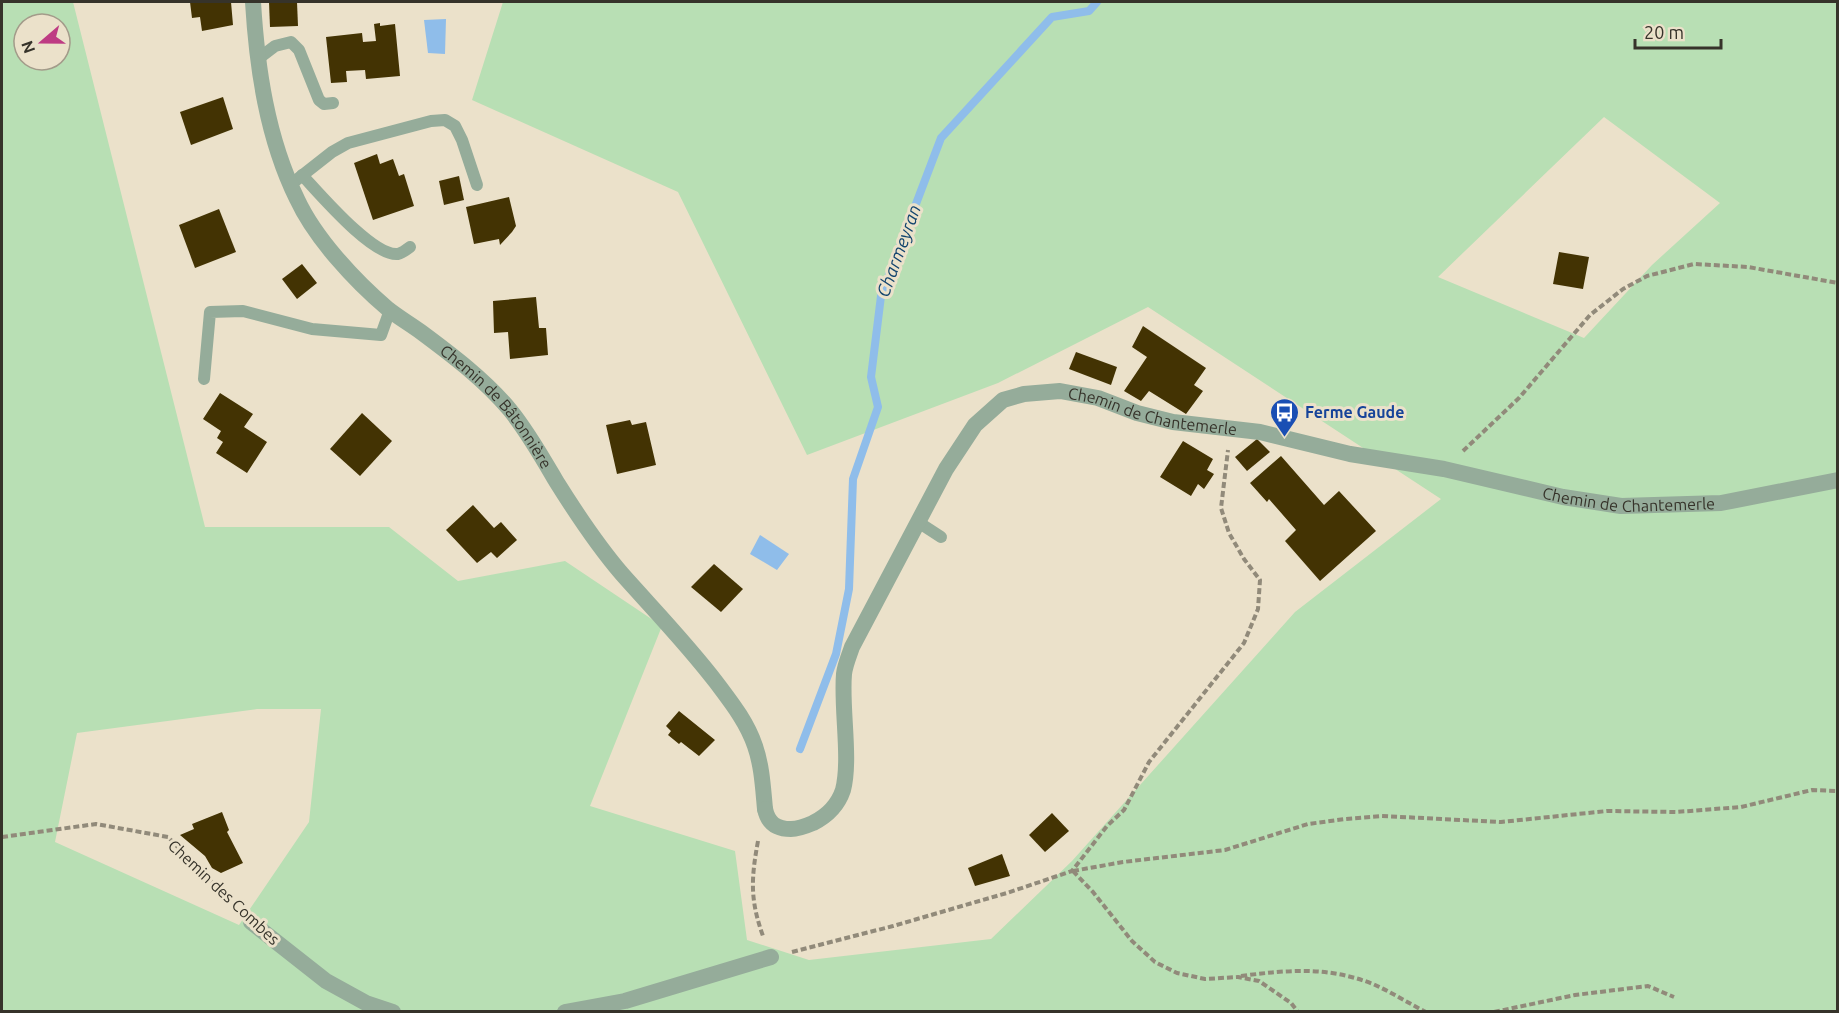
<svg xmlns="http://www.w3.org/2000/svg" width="1839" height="1013" font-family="Ubuntu,sans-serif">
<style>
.green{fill:#b8dfb4;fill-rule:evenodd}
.water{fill:#8fbdea}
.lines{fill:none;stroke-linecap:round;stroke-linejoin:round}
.stream{stroke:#8fbdea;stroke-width:8}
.building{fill:#433303}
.path{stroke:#918a7a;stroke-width:4;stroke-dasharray:6 3;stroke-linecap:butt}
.service{stroke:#95ac9a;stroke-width:12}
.minor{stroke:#95ac9a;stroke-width:16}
.tertiary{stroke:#95ac9a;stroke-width:16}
.labels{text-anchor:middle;stroke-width:6;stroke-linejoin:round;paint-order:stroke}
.street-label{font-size:16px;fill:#36332a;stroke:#ebe1ca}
.transit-label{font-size:16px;font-weight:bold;fill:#164399;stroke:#ebe1ca;text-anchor:start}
.water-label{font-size:18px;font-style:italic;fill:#13446e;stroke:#ebe1ca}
</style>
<rect width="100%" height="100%" fill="#ebe1ca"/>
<path class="green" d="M2,2H73L205,527H389L458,581L565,561L662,626L590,806L735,851L747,940L809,960L991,939L1072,861L1295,612L1441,499L1148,307L998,383L807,455L678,192L472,100L503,2H1837V1011L2,1012ZM24,24H60V60H24ZM1604,117L1720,203L1652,265L1584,338L1438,277ZM257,709H321L309,822L239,925L55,842L77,733Z"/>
<g class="water">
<path d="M446,19L445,54L428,53L424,20Z"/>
<path d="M760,535L789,554L777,570L750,554Z"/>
</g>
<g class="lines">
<path class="stream" d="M800,749L836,654L849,589L853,479L878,407L871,377L881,296L941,138L1052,17L1089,11L1097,2"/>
</g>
<g class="building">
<path d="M190,2H231L233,25L202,31L200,17L192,18Z"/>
<path d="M269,2H297L298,26L270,27Z"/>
<path d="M380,23V26L395,24L400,76L366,79L365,70L346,71L347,82L331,83L326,37L362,33L363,42L376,41L374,24Z"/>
<path d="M223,97L233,129L191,145L180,112Z"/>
<path d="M377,154L380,164L393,159L399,176L404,174L414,206L373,220L354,163Z"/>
<path d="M459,176L464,200L444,205L439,181Z"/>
<path d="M509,197L516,226L512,232L500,245L499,239L474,244L466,207Z"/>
<path d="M219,209L236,252L195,268L179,225Z"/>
<path d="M1559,252L1589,257L1583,289L1553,284Z"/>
<path d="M302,264L317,283L297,299L282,279Z"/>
<path d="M536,297L539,328H546L548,355L510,359L508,332L494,333L493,301Z"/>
<path d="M1143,326L1206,368L1194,385L1203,391L1186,414L1149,391L1141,401L1124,391L1147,357L1132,347Z"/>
<path d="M1076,352L1117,367L1111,385L1069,369Z"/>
<path d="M220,393L253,414L244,427L267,442L247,473L216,453L223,442L217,438L221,431L203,419Z"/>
<path d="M362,413L392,441L360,476L330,449Z"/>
<path d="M630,420L632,425L646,422L656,465L617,474L606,425Z"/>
<path d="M1257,439L1270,452L1247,471L1235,457Z"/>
<path d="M1183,441L1213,459L1207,470L1214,474L1204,489L1198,484L1191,496L1160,477Z"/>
<path d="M1281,456L1324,505L1339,491L1376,531L1320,581L1285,541L1296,530L1269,499L1267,502L1250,483Z"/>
<path d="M473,505L494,528L501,522L517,540L497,558L491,552L477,563L446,530Z"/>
<path d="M714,564L743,589L721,612L691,587Z"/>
<path d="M679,711L715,740L699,756L681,742L679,744L668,735L671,731L666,726Z"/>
<path d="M222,812L229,830L227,832L243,863L221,873L212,868L205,856L180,835L194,829L192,824Z"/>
<path d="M1052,813L1069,831L1045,852L1029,835Z"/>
<path d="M1002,854L1010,876L975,886L968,868Z"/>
</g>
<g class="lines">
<g class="path">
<path d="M1463,451L1519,398L1590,315L1623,289L1647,276L1694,264L1748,267L1838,283"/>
<path d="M2,837L96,824L168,837L236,907"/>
<path d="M758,841C751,879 750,900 763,936"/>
<path d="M1073,871L1123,862L1225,850L1308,824L1345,819L1382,816L1501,822L1607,811L1676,812L1741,807L1812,790L1838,791"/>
<path d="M1073,871L1093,892L1132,941L1155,962L1177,973L1205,979L1238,977L1259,981L1291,1003L1298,1012"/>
<path d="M792,952L893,926L1007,893L1072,871L1107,826L1124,810L1149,762L1244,643L1258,609L1260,580L1244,559L1229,533L1221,508L1228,450"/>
<path d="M1241,976C1288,970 1327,966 1373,984C1391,992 1408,1003 1426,1012"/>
<path d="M1494,1012L1575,995L1648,986L1674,997"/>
</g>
<g class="service">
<path d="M258,59L275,46L291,42L299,50L319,100L324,104L333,103"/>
<path d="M302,175C319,193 373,257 398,254C402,253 406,250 410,247"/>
<path d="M290,185L332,152L348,143L431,121L445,120L455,126L462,140L477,185"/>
<path d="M204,379L210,312L243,311L312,329L381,335L390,310"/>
<path d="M918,522L941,537"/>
</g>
<g class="minor">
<path id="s1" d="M253,2C257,68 267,138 297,199C315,238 355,281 388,309C398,317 410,324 421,332C452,355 485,380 510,410C528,432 542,457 556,481C576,513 597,545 622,574C654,610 687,644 716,682C731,702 747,722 755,746C762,766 763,788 765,809"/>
<path d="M251,922L326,981L366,1003L393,1012"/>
<path d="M565,1012L625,1001L771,957"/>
</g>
<path class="tertiary" id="s2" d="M765,809C768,823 776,829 791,829C798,829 806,826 813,823C827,816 838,805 843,790C851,759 841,708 844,674C845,665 849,656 852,647L946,469L975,425L1003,400L1024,394L1060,391L1098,398L1137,413L1173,422L1260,432L1350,454L1444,469L1563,497L1621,506L1721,503L1838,480"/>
</g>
<defs>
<symbol id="bus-pin" viewBox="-11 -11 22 30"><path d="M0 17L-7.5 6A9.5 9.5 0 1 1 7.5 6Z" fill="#1a4fb4" stroke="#ebe1ca"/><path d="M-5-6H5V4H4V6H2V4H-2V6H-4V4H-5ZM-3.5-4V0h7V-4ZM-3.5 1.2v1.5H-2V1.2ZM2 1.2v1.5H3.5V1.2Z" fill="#fff"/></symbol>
</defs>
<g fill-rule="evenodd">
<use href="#bus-pin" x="1268" y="396" width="33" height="45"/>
</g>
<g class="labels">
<g class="street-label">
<text dy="6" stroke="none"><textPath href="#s1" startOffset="494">Chemin de Bâtonnière</textPath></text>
<text dy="6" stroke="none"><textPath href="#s2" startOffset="694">Chemin de Chantemerle</textPath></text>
<text dy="6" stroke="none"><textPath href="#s2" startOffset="1180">Chemin de Chantemerle</textPath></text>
<text transform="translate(224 892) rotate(43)" y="6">Chemin des Combes</text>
</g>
<g class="transit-label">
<text x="1305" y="418">Ferme Gaude</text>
</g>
<g class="water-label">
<text transform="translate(899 251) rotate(-70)" y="6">Charmeyran</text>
</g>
</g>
<rect width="1839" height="1013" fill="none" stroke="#36332a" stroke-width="6"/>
<g transform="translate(42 42) rotate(250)"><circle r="28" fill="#ebe1ca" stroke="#a39b8a" stroke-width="1.5"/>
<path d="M0-4.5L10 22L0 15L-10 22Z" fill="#be3b83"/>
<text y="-9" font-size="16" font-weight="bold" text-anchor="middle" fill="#36332a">N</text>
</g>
<path d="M1635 39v9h86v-9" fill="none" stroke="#36332a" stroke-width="3"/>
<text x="1644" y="39" font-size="18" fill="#36332a" stroke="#ebe1ca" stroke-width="4.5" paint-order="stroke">20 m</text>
</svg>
